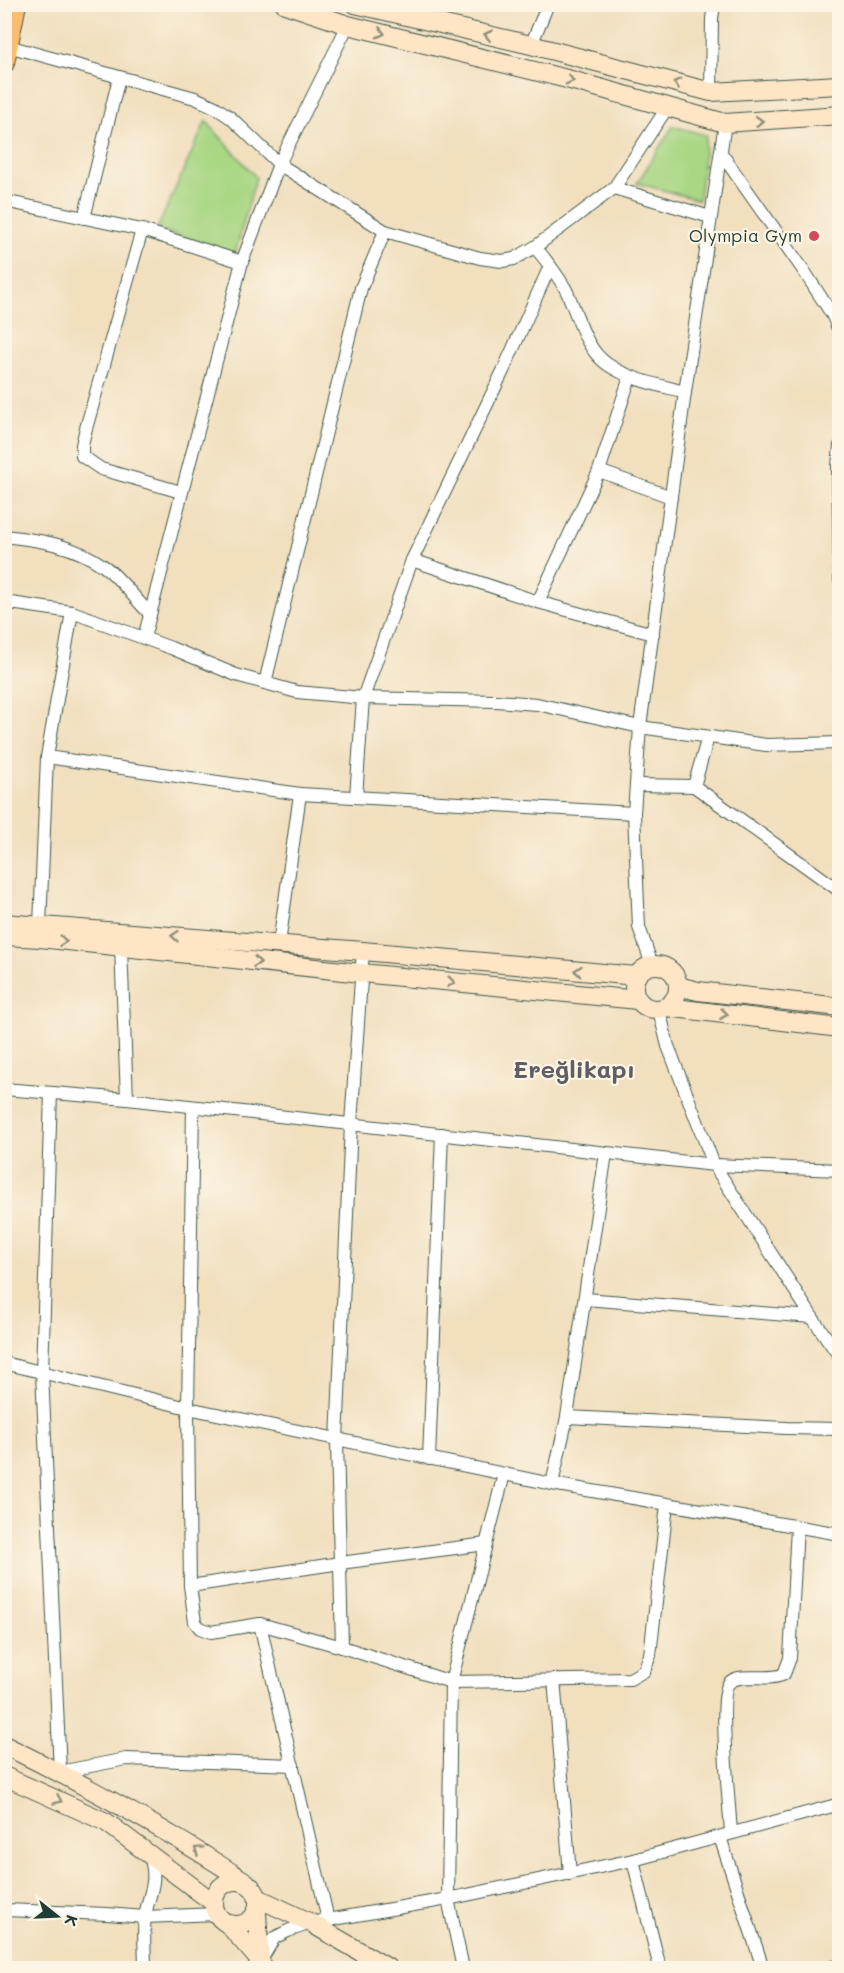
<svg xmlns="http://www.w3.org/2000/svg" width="844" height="1973" font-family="Mali,sans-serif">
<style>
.green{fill:#a9d784;stroke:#648a5c;stroke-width:1.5}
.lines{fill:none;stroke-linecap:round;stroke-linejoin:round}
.street-casing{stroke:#3e5549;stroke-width:14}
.secondary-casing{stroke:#3e5549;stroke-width:20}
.primary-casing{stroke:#3e5549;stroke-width:22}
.street{stroke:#fff;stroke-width:12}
.secondary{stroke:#fee5c5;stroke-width:18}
.primary{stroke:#fcbd6f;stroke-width:20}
.oneway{stroke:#8e917c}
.poi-dot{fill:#d1495b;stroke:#fcf5e5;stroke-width:2}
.labels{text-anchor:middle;stroke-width:4.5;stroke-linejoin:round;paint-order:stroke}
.poi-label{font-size:18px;fill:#1f3d34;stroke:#fcf5e5;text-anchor:end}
.district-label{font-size:24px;font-weight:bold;fill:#605e62;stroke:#fcf5e5}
</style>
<rect width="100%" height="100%" fill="#fcf5e5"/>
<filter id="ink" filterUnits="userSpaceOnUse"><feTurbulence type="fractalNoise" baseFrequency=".0167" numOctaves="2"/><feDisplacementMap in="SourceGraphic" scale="12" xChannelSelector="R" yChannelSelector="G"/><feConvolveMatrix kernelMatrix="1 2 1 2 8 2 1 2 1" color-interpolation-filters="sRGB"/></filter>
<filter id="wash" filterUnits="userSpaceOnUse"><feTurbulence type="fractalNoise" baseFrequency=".008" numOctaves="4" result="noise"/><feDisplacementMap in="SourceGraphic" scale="24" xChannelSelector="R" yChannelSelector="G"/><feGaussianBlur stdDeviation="1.35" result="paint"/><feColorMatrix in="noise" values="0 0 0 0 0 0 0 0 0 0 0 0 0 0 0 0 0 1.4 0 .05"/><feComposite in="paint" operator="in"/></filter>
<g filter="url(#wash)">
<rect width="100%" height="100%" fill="#f1dfbe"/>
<g class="green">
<path d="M206,121L256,177L235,254L157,229Z"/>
<path d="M673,126L706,135L699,200L637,183Z"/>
</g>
</g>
<g filter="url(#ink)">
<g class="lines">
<defs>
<g id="street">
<path d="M531,45L548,4"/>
<path d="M8,46L195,98L215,107L231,118L279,164L385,231L480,258L502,261L514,259L535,247L614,188L667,108"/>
<path d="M711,92L712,19L714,4"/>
<path d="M721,153L804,271L833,316L840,334"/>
<path d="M614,188L710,217"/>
<path d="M4,201L142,230L242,262"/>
<path d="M84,218L119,78"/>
<path d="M142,230L85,432L82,445V456L101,469L181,492"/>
<path d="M535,247C546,260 556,273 565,288C578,313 583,347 607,364C630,380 659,385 685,392"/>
<path d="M840,446L838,466L840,581"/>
<path d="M599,471L671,497"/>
<path d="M4,536C40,540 75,545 105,567C121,579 136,600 150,614"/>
<path d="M412,560L538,602L653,634"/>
<path d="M4,602L72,612L171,648L236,675L297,692L363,698L496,701L537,704L640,727L766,745L840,743"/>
<path d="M538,602L599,471L630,377"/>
<path d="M144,638L242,262L279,164L348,25"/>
<path d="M265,683L361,288L385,231"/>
<path d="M47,757L300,794L634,813"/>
<path d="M636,785L694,786L840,891"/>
<path d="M694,786L708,737"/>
<path d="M356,797L363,698L412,560L503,371L550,266"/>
<path d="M40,925L47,757L72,612"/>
<path d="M279,944L300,794"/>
<path d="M121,947L127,1099"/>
<path d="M363,951L351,1124L337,1440L342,1647L451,1682L630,1679L644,1671L650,1655L667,1505"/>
<path d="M652,965L639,927L634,813L640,727L685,392L725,123"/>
<path d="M659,1010L668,1046L714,1165L812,1317"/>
<path d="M4,1089L127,1099L714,1165L840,1170"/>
<path d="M51,1093L42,1372L60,1772L126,1759L293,1765"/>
<path d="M193,1107L188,1408L190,1586L195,1622L200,1628L211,1632L260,1624L342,1647"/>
<path d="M585,1299L812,1317L840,1357"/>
<path d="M4,1363L188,1408L552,1484L840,1534"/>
<path d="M567,1417L787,1428L840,1429"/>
<path d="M429,1459L442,1134"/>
<path d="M552,1484L567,1417L606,1153"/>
<path d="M190,1586L340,1563L486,1544"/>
<path d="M260,1624L328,1920"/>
<path d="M554,1679L570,1874"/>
<path d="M731,1833C730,1811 717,1692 730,1682C742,1672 769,1682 784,1674L790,1658L797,1527"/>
<path d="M720,1837L763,1968"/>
<path d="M633,1860L660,1968"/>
<path d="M4,1910L107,1914L145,1917L217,1914"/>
<path d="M261,1960L274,1938L288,1931L311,1923L448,1899L633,1860L840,1804"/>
<path d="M145,1968C145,1952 143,1932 145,1916C150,1889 158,1884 150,1855"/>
<path d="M463,1968L448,1899L451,1682L504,1474"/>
<path d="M828,1968L840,1965"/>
</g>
<g id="secondary">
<path d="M285,4L348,25L567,79L725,123L840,115"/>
<path d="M355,4L531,45L711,92L840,85"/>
<path d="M4,923L363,951L636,976"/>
<path d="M4,936L40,938L361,973L638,1000"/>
<circle cx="656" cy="987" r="22"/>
<path d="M678,986L698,991L840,1007"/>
<path d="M666,1007L840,1028"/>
<path d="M4,1745C88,1786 169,1831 246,1882"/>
<path d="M4,1776L106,1822L214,1903"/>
<circle cx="236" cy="1903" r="22"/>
<path d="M258,1898L311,1923L388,1968"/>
<path d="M257,1912L260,1961"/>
<path d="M227,1923L260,1961L264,1968"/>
</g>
<path id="primary" d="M4,63L16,4"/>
</defs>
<use href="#street" class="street-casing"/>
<use href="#secondary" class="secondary-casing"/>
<use href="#primary" class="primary-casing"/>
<use href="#street" class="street"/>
<use href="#secondary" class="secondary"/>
<use href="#primary" class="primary"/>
</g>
<defs><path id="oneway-chevron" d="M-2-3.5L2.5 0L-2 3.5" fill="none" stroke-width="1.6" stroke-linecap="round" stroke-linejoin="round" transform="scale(1.5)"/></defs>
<g class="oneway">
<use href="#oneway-chevron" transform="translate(381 33) rotate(14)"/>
<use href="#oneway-chevron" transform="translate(488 35) rotate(-167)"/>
<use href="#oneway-chevron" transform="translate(570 80) rotate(15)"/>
<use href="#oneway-chevron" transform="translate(677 83) rotate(-166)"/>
<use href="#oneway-chevron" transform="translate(759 121) rotate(-4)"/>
<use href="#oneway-chevron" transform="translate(175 936) rotate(-175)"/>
<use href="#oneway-chevron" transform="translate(63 941) rotate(6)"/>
<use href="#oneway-chevron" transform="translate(257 962) rotate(6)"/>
<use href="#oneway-chevron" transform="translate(578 971) rotate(-175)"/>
<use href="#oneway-chevron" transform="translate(451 982) rotate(6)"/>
<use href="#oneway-chevron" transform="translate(724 1014) rotate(7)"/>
<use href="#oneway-chevron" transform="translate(58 1800) rotate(24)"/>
<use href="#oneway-chevron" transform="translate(198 1850) rotate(-146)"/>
</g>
</g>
<circle class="poi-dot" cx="814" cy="236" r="6"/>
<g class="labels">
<g class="poi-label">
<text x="802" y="242">Olympia Gym</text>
</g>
<g class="district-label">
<text x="574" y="1078">Ereğlikapı</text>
</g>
</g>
<rect width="844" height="1973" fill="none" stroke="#fcf5e5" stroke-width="24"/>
<g transform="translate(57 1916) rotate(108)" stroke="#fcf5e5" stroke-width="4.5" paint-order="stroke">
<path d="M0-4.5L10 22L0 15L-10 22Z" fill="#1f3d34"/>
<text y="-9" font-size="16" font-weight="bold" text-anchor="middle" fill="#1f3d34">K</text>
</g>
</svg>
